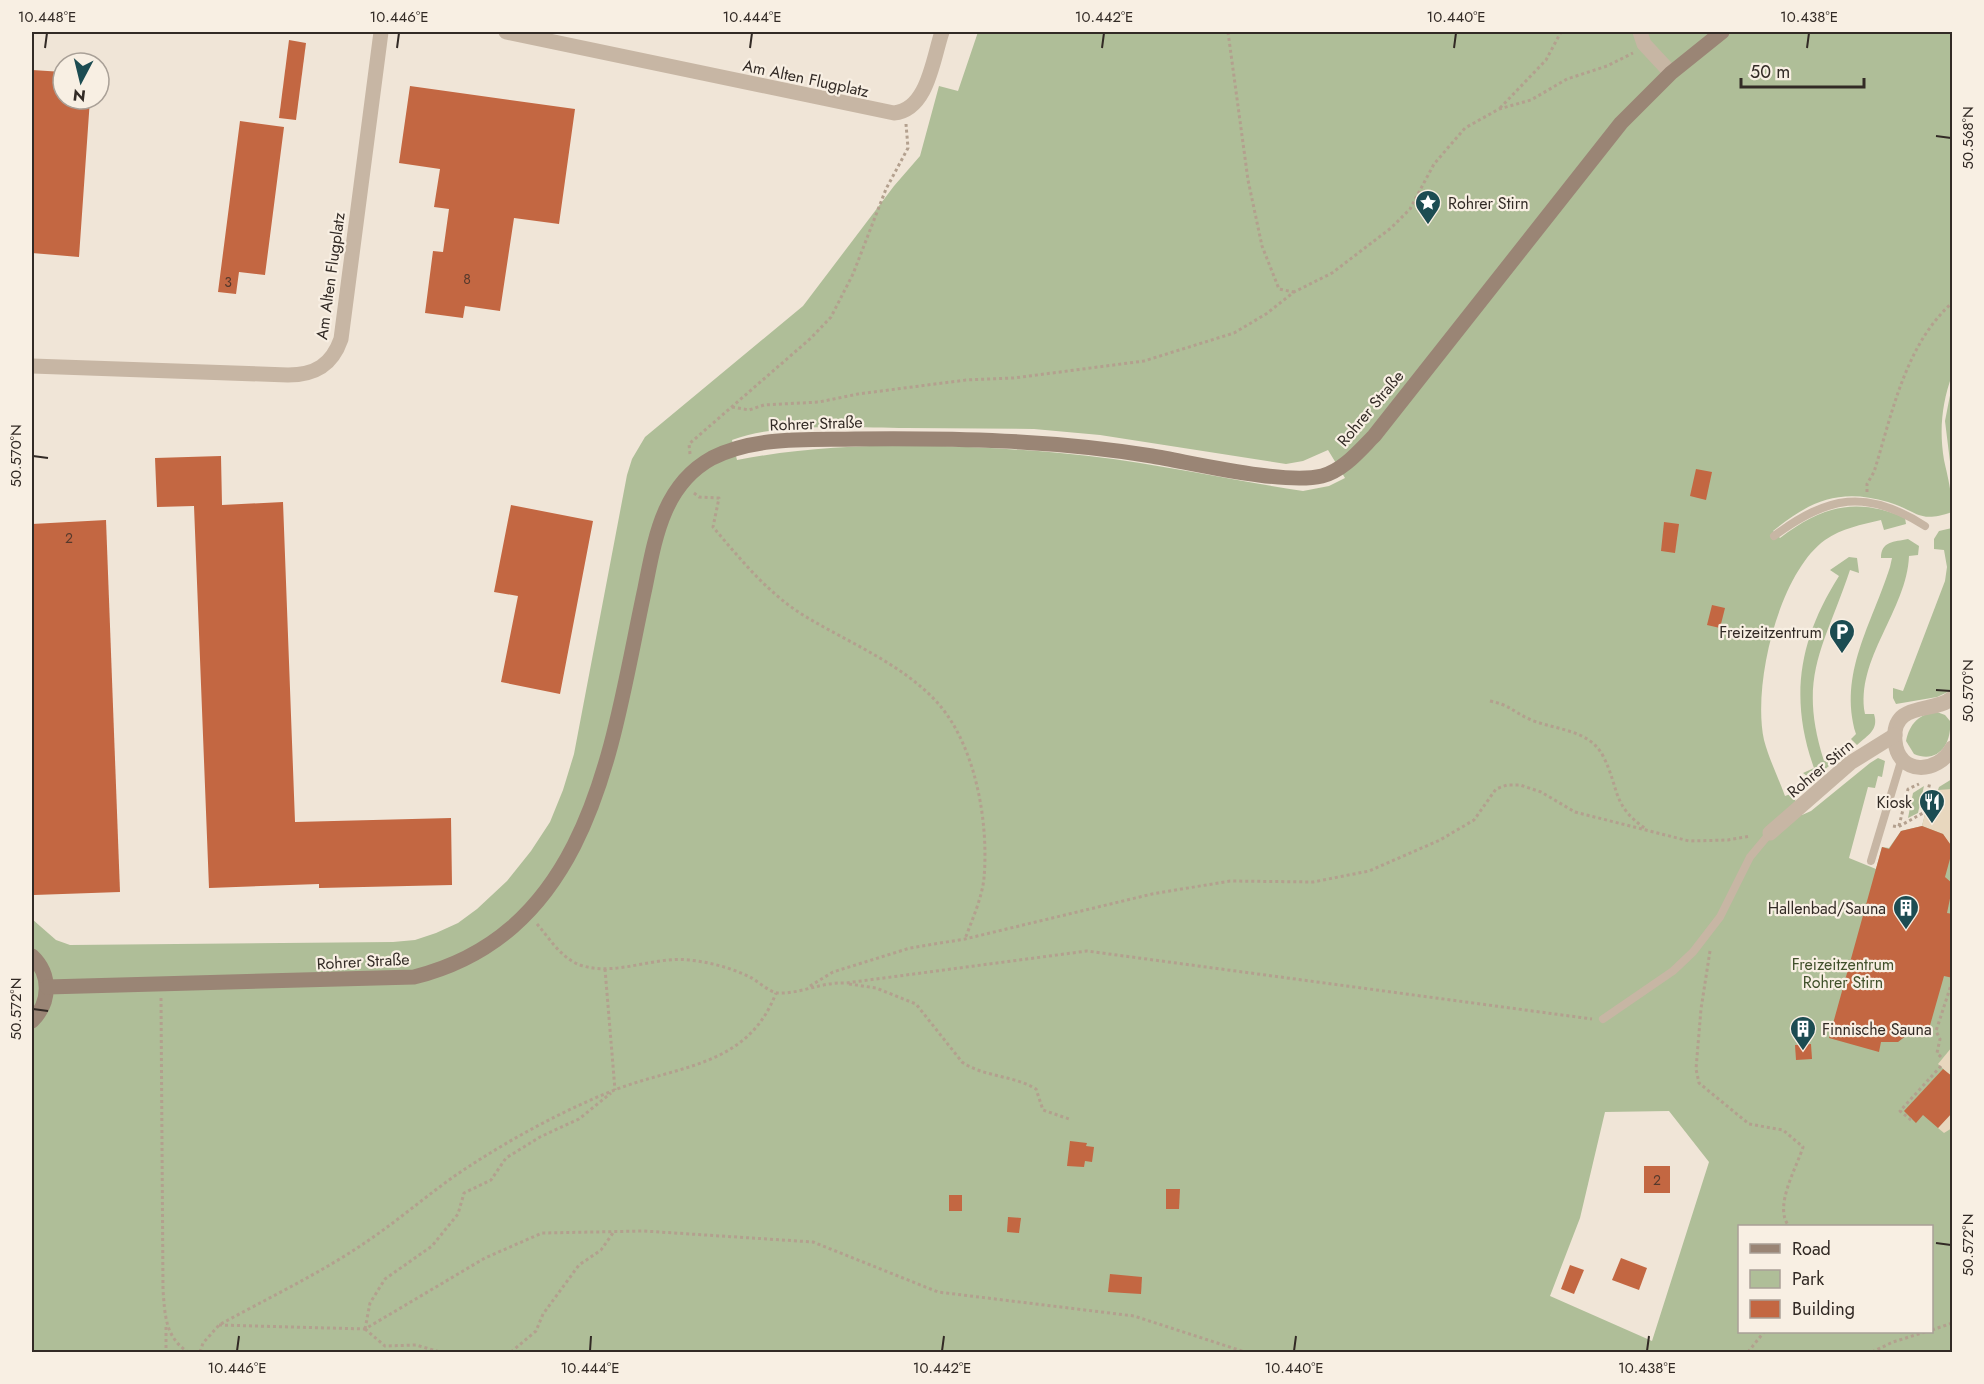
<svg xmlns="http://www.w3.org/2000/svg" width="1984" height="1384" font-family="Jost,sans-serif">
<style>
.green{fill:#afbe98;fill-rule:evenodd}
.plaza{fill:#e8d7be}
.building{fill:#c36742}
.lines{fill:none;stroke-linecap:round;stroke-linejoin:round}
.path{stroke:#b3a08e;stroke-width:3;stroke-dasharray:3 3;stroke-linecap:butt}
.lane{stroke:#c7b6a4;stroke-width:8}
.street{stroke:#c7b6a4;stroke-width:15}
.secondary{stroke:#9a8575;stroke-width:15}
.ticks{fill:none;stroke:#322a25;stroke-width:2}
.labels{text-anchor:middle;stroke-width:4.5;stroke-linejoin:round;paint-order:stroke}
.number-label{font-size:14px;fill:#56392c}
.street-label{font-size:16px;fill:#322a25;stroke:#f8efe3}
.poi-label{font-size:16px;fill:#322a25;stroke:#f8efe3;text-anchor:end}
.park-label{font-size:16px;fill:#40502a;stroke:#f8efe3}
.neatline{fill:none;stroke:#322a25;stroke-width:2}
.ticks-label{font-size:15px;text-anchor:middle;fill:#322a25}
</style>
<rect width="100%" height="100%" fill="#f0e5d7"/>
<g class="green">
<path d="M978,32H1952V375C1942,403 1939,430 1944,460C1948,478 1952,493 1952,512C1918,524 1918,511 1888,502C1839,488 1810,501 1773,531L1780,538C1821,507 1855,496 1905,518L1906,524L1884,530L1881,520C1861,525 1842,528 1825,540C1779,573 1752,685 1764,740C1769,759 1778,777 1785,796L1796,792L1795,806L1802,815L1811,811L1870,763L1878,758L1885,761L1882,777L1878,776L1875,788L1868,787L1849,858L1876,869L1882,847L1889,848L1901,831L1922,826L1925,814L1937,808L1934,802L1939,787L1952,779V1352H32V919L56,940L70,945L393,942L415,940L436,933L458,923L477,909L507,881L531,851L550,822L563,790L574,754L627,475L632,459L645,437L803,306L894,186L920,156L939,86L958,91ZM907,428L1034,429L1100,435L1286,464L1303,461L1328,450L1345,478L1329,486L1303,491C1223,479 1142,460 1060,453C956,444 840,440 737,460L732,440C779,422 856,428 907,428ZM1669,1111L1709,1162L1652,1341L1550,1296L1580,1218L1605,1112ZM1740,1226H1932V1332H1740Z"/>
<path d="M1952,385L1950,430L1952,478L1945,421Z"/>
<path d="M1952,528V690L1937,697L1896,704L1893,698V688L1903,691L1945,581L1947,567L1944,550L1934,549V539L1939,531Z"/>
<path d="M1908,539L1919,546L1918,555L1909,556C1907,610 1855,659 1865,714H1874C1879,730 1868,735 1857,745L1851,739L1856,734C1838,674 1872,624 1890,567L1892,558H1881C1881,541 1894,542 1908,539Z"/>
<path d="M1849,557L1857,558L1859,573L1850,570C1824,648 1797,676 1824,761L1833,757L1835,761L1812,780L1803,773L1814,768C1789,698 1799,639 1839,576L1830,570Z"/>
<path d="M1937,712L1945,715L1950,721C1952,745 1937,764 1914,754L1906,741C1909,724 1920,713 1937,712Z"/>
<path d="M1924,786L1918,813L1908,818L1913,793Z"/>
</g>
<g class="plaza">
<path d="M1952,789V848L1943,834L1922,826L1925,814L1937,808L1934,802L1938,790Z"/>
<path d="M1952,1047V1077L1938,1064Z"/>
<path d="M1952,1112V1128L1944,1133L1938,1128Z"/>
</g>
<g class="building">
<path d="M289,40L306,43L296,120L279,118Z"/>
<path d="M32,70L63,72V99H90L79,257L32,253Z"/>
<path d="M410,86L575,109L559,224L514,218L500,311L465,306L463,318L425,313L433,251L443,252L449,209L434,207L440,169L399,163Z"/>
<path d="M240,121L284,127L265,275L239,272L236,294L218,292Z"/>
<path d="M221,456L222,505L283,502L295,822L451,818L452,885L319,888V884L209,888L194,506L157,507L155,458Z"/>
<path d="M1696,469L1712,472L1706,500L1690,496Z"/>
<path d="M511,505L593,521L560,694L501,682L518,596L494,592Z"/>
<path d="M106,520L120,892L34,895L32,524Z"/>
<path d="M1664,522L1679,524L1675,553L1661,551Z"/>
<path d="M1712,605L1725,608L1720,628L1707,625Z"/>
<path d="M1922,826L1943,834L1953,848L1945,877L1953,884L1947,913L1953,914V978L1944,976L1927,1036L1911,1032L1898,1042H1881L1879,1052L1829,1038L1882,847L1889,849L1901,831Z"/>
<path d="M1811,1044L1812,1059L1796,1060L1795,1045Z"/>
<path d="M1943,1069L1953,1077V1112L1938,1128L1923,1115L1916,1123L1904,1111Z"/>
<path d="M1070,1141L1087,1143L1086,1146L1094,1147L1092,1162L1085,1161L1084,1167L1067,1166Z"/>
<rect x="1644" y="1166" width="26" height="27"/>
<path d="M1166,1189H1180L1179,1209H1166Z"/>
<rect x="949" y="1195" width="13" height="16"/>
<path d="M1008,1217L1021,1218L1019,1233L1007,1232Z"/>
<path d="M1621,1258L1647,1268L1639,1290L1612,1280Z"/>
<path d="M1570,1265L1584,1270L1574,1294L1561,1289Z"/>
<path d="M1110,1274L1142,1277L1141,1294L1108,1292Z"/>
</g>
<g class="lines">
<g class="path">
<path d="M1228,32L1248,180L1262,246L1279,289L1294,292"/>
<path d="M1500,108L1546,60L1561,32"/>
<path d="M732,407L749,410L764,405L819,402L858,394L966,380L1014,378L1144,361L1234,333L1266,314L1294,292L1332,273L1391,228L1410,209L1434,164L1465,128L1499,109L1531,100L1567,79L1607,66L1633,53"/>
<path d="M690,454L689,444L811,338L831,317L853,274L886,189L908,148L906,124"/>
<path d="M1867,492V484L1874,472C1892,414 1905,345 1952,303"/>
<path d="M694,493L699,497L719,498L713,527C741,560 770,596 808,618C850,643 899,663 934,699C975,741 989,821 984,878C982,898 972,920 965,939"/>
<path d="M1490,701C1509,705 1511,710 1527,718C1551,730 1589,728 1603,756C1620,789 1611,805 1646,829"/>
<path d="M1893,826L1898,827L1923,813L1930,782"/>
<path d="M1899,826L1908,789L1919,784"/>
<path d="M537,924C550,939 561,958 580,965C615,977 653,956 689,960C710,962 731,968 750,977C759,982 769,992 778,993C801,994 820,982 846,983L1087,951L1592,1019"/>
<path d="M1710,951L1701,1009L1696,1069L1699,1083L1749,1124L1783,1130L1803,1147C1797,1167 1773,1207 1789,1226"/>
<path d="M605,969L615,1090"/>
<path d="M849,984L876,988L916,1004L962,1062C983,1077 1013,1075 1036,1089L1043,1110L1069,1119"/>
<path d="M810,986L833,972L910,948L965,939L1152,894L1230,881L1313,882L1369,871L1440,840L1474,820L1496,789L1507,785H1520L1541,792L1575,812L1689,841L1728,840L1751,836"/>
<path d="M161,998L163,1290C165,1315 165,1337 188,1352"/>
<path d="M1941,1057L1937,1053L1940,1039L1936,1031L1952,982"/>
<path d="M1911,1120L1900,1111L1941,1066"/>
<path d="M219,1325L365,1329L485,1258L542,1233L644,1231L813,1242L938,1292L1134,1316L1245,1352"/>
<path d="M166,1327V1352"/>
<path d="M365,1329L370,1303L385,1279L432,1246L458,1214L464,1193L491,1180L506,1158L540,1137L579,1119L611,1093"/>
<path d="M365,1329L385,1346L416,1345L440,1352"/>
<path d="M1932,1330L1952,1323"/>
<path d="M200,1352L203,1343L219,1325C268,1298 323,1272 369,1240C403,1217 434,1189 468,1167C514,1137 566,1109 617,1089C681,1065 748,1066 776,993"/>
<path d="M511,1352L536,1331L543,1314L579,1265L601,1250L613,1233"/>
<path d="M1748,1352L1764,1332"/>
<path d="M1872,1352L1893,1342L1925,1332"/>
</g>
<g class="lane">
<path d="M1774,536C1828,496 1866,488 1925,526"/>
<path d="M1871,861L1902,758"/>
<path d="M1603,1019L1673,971L1693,952L1720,917L1750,857L1770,833"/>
</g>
<g class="street">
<path d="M506,32L894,113C928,110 933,58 942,32"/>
<path d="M1640,32L1644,44L1671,73"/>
<path d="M32,366L288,375C315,375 332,365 341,339L381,32"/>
<path d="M1952,698C1935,714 1891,700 1895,741C1898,776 1938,774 1952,748"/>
<path d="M1770,833L1850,763L1895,735"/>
</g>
<g class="secondary">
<path d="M32,956C51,974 51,1002 32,1021"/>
<path d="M47,987L414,977C594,932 612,740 645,588C655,538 663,485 712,458C755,436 808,440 855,439C955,438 1054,440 1152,456C1194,463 1284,485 1322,476C1343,471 1360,450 1374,436L1621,123L1671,73L1722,32"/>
</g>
</g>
<path class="ticks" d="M45,48L47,33M397,48L399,33M750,48L752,33M1102,48L1104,33M1454,48L1456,33M1807,48L1809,33M1936,136L1951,138M33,456L48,458M1936,690L1951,691M33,1009L48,1011M1936,1243L1951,1245M237,1351L239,1336M590,1351L591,1336M942,1351L944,1336M1294,1351L1296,1336M1647,1351L1649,1336"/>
<defs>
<symbol id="sight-pin" viewBox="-11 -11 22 30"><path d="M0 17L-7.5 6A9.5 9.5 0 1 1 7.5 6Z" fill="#1c4c52" stroke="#f8efe3"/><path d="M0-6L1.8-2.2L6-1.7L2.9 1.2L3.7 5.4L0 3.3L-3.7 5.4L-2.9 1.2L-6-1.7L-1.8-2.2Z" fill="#fff"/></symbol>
<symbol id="parking-pin" viewBox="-11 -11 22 30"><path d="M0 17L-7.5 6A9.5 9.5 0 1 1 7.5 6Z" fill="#1c4c52" stroke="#f8efe3"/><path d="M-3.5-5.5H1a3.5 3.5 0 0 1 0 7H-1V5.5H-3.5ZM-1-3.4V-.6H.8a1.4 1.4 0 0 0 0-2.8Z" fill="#fff"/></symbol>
<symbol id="restaurant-pin" viewBox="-11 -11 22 30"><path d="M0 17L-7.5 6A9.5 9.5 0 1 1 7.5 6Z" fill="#1c4c52" stroke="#f8efe3"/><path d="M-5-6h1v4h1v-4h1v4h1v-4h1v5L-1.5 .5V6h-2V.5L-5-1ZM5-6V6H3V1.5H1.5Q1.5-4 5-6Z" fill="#fff"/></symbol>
<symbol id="building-pin" viewBox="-11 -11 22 30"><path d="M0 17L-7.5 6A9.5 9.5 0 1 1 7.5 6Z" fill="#1c4c52" stroke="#f8efe3"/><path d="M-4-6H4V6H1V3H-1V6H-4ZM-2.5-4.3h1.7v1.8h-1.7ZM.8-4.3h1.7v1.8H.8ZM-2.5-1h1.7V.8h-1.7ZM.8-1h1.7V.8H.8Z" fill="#fff"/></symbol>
</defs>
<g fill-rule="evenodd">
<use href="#sight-pin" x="1413" y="188" width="30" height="40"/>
<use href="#parking-pin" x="1827" y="617" width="30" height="40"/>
<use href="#restaurant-pin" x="1917" y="787" width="30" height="40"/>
<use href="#building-pin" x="1891" y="893" width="30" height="40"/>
<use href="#building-pin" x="1788" y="1014" width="30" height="40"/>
</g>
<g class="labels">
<g class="number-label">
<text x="467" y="284">8</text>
<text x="228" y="287">3</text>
<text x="69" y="543">2</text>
<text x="1657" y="1185">2</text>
</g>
<g class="street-label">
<text transform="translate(806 78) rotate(12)" y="6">Am Alten Flugplatz</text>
<text transform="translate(330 276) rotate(-82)" y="6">Am Alten Flugplatz</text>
<text transform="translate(1370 408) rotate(-50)" y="6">Rohrer Straße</text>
<text transform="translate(816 423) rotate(-2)" y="6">Rohrer Straße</text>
<text transform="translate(1820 768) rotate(-40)" y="6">Rohrer Stirn</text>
<text transform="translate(363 961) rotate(-3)" y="6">Rohrer Straße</text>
</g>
<g class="poi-label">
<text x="1448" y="209" text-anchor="start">Rohrer Stirn</text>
<text x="1822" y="638">Freizeitzentrum</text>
<text x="1912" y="808">Kiosk</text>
<text x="1886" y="914">Hallenbad/Sauna</text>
<text x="1822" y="1035" text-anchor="start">Finnische Sauna</text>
</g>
<g class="park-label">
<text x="1843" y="970">Freizeitzentrum<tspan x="1843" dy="18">Rohrer Stirn</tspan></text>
</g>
</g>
<rect width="1984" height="1384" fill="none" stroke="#f8efe3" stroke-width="66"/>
<rect x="1738" y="1225" width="195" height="108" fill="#f8efe3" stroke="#a9a097" stroke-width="1.5"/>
<rect x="1750" y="1244" width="30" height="9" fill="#9a8575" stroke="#a9a097" stroke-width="1.5"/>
<text x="1792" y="1255" font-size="18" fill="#322a25">Road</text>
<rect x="1750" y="1270" width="30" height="18" fill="#afbe98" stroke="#a9a097" stroke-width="1.5"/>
<text x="1792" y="1285" font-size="18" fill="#322a25">Park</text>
<rect x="1750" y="1300" width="30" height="18" fill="#c36742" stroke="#a9a097" stroke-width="1.5"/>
<text x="1792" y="1315" font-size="18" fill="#322a25">Building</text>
<g transform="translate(81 81) rotate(187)"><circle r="28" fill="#f8efe3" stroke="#a9a097" stroke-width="1.5"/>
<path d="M0-4.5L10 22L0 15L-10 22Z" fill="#1c4c52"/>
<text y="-9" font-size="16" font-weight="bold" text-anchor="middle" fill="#322a25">N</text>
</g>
<path d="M1741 78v9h123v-9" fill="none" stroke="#322a25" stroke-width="3"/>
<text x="1750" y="78" font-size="18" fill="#322a25" stroke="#f8efe3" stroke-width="4.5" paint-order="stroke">50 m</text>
<rect x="33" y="33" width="1918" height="1318" class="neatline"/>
<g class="ticks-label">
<text x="47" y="22">10.448°E</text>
<text x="399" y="22">10.446°E</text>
<text x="752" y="22">10.444°E</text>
<text x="1104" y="22">10.442°E</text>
<text x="1456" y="22">10.440°E</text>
<text x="1809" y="22">10.438°E</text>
<text transform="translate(1968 138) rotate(-90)" y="5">50.568°N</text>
<text transform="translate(16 456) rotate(-90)" y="5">50.570°N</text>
<text transform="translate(1968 691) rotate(-90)" y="5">50.570°N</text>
<text transform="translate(16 1009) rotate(-90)" y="5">50.572°N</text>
<text transform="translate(1968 1245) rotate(-90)" y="5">50.572°N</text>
<text x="237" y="1373">10.446°E</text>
<text x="590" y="1373">10.444°E</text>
<text x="942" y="1373">10.442°E</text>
<text x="1294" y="1373">10.440°E</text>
<text x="1647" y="1373">10.438°E</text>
</g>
</svg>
